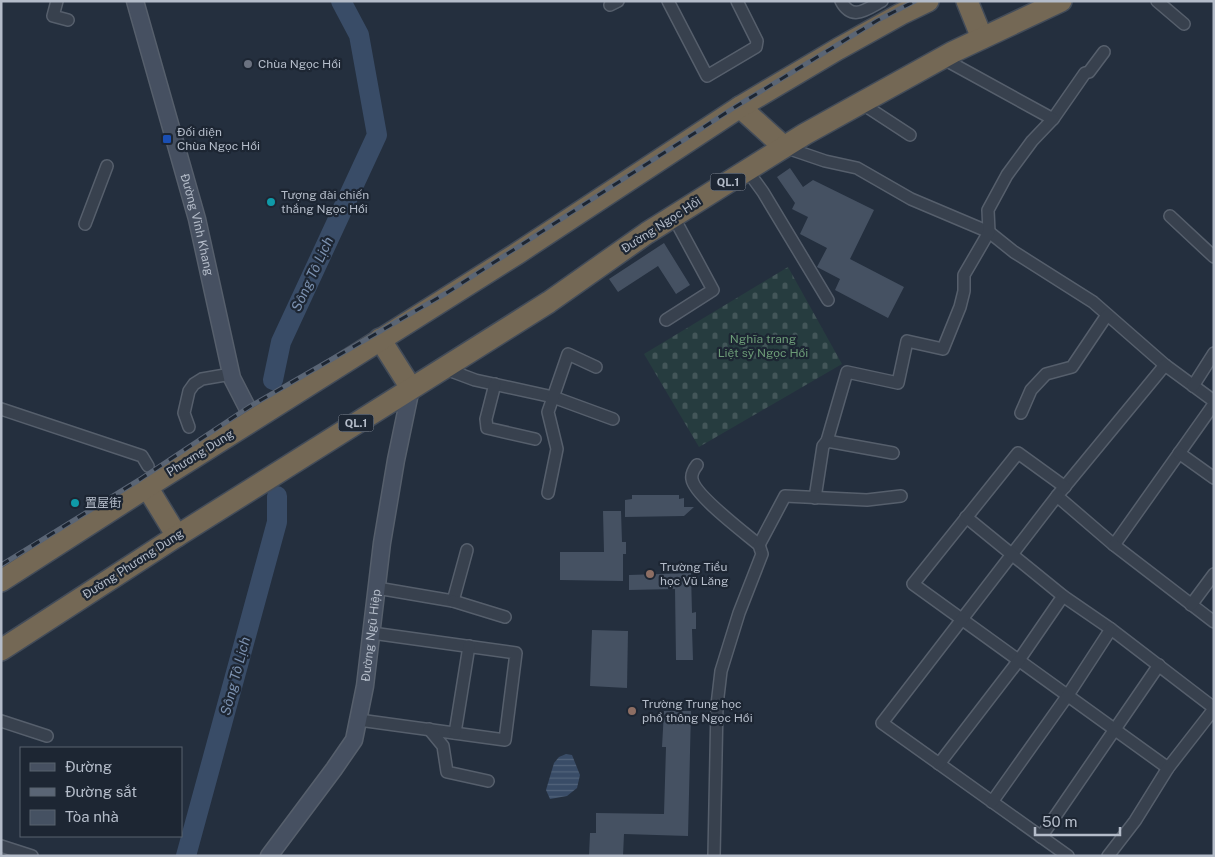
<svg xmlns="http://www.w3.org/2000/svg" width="1215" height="857" font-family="'Public Sans','Noto Sans SC',sans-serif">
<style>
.cemetery{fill:url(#cemetery-stones)}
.water{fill:url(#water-rules)}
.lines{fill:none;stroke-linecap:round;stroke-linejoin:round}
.river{stroke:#394c67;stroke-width:20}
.building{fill:#455162}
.street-casing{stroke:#565f6c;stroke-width:14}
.secondary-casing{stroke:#565f6c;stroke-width:19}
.highway-casing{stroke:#434c59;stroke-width:24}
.street{stroke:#38414e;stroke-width:11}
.secondary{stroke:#465061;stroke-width:16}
.highway{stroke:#746855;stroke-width:21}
.rail-casing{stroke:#5a6575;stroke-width:5}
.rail{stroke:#1d2633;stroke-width:3;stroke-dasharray:9;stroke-linecap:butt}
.worship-dot{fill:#6b7280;stroke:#1d2633;stroke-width:2}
.transit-dot{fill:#1a4fb4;stroke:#1d2633;stroke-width:2}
.culture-dot{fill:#0f9aa8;stroke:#1d2633;stroke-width:2}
.education-dot{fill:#8d6e63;stroke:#1d2633;stroke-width:2}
.labels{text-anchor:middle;stroke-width:4.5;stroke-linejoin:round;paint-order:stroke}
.shield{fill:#1d2633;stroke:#878f9c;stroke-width:1}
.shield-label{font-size:11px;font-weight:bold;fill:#b4bcc9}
.poi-label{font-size:12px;fill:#b4bcc9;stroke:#1d2633;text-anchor:start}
.street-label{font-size:12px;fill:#b4bcc9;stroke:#1d2633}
.park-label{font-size:12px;fill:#6b9a76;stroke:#1d2633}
.water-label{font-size:14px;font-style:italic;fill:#7c92b1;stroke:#1d2633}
</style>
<defs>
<pattern id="cemetery-stones" width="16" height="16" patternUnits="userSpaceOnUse" patternTransform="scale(1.25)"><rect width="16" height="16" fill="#263c3f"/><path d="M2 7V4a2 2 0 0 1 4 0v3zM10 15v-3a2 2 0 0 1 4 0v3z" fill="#435659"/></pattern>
<pattern id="water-rules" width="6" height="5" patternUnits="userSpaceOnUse" patternTransform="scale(1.25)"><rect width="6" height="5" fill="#394c67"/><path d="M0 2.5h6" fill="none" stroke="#53647b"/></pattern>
</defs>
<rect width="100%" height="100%" fill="#242f3e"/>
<path class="cemetery" d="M788,267L842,364L699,447L644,354Z"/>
<path class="water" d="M566,754L572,755L580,775L577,788L567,796L550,799L546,790L554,763L559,757Z"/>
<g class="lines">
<g class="river">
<path d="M273,380L281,342L377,135L359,35L341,1"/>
<path d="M186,856L277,522V496"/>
</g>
</g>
<g class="building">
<path d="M790,168L803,187L813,180L874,210L850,259L904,287L888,318L835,290L840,279L817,267L827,248L800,234L808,217L792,209L795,203L777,177Z"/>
<path d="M664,243L690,285L676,294L658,266L618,292L609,279Z"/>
<path d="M632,495H679V499L684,498V507H694L684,516L625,517V500L632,499Z"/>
<path d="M603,511H621L622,542H626V554H623V581L560,580V552H604Z"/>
<path d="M691,573L692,613L696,612V629H692L693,660H676L675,589L629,590V575Z"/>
<path d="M592,630L628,631L627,688L590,686Z"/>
<path d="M664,711H691L688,836L624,834L623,856H589L590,833H596V813L664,814L666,747H662Z"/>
</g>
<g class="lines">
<defs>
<g id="street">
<path d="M57,1L53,16L68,20"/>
<path d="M668,1L707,76L756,47L757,41L737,1"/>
<path d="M841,1C852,22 867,9 882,1"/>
<path d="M1157,1L1184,24"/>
<path d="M610,5L618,1"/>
<path d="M861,103L910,135"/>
<path d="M1053,119L1085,73L1089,72L1104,52"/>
<path d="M784,147L825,161L857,168L911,199L989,232L1014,252L1093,302L1165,365L1214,401"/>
<path d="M747,170L763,192L828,300"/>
<path d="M1170,216L1214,257"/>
<path d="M85,224L107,166"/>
<path d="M666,320L713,290L673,216"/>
<path d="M1165,365L1057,496L1114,545L1214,404"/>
<path d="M443,368L475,380L553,397L613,419"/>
<path d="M495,384L486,419L487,428L535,439"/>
<path d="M1193,386L1214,353"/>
<path d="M1,409L142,456L148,466"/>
<path d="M1021,413L1031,390L1046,374L1072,367L1107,315"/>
<path d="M189,427L184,413L189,391L194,384L202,379L231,374"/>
<path d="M827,441L893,453"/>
<path d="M1179,453L1214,478"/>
<path d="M697,465C694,469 691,474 692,479C694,495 745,533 759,545L762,554L739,613L721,671L717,705L714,856"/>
<path d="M1065,487L1018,453L913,584L1168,768"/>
<path d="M548,493L557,449L548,412L568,354L596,367"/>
<path d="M1057,496L882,723L1068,856"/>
<path d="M815,498L823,446L827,441L847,372L898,383L907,341L943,349L960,307L964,291V275L989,232L988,210L1007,175L1032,141L1053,119L942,58"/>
<path d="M966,517L1063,596L1111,629L1214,708"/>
<path d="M759,545L785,496L867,500L901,496"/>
<path d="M1114,545L1214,622"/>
<path d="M377,588L453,601L467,550"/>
<path d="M453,601L505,617"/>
<path d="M1191,605L1214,574"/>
<path d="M359,720L505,740L516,653L372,633"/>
<path d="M1,721L47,736"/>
<path d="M429,729L443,746L447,772L488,781"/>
<path d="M455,733L469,646"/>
<path d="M939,764L1019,660L1063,596"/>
<path d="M992,802L1068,695L1111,629"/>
<path d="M1041,837L1159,665"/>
<path d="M1,846L32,856"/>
<path d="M1108,856L1135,821L1168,768L1214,709"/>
</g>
<g id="secondary">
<path id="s1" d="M135,1L197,219L232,378L253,419"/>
<path id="s2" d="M269,856L334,769L354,740L365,686L382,543L396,460L411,388"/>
</g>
<g id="highway">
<path d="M967,1L982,38"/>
<path d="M740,107L784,147"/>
<path d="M380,339L411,388"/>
<path d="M147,487L177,536"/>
<path d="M1,581L147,487L518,253L740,107L838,49L901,14L928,1"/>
<path d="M1,650L177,536L549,302L647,233L805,134L953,52L1061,1"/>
</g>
</defs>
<use href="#street" class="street-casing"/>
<use href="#secondary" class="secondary-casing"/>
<use href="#highway" class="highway-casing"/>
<use href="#street" class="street"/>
<use href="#secondary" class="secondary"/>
<use href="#highway" class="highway"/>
<defs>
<path id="rail" d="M1,565L139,480L249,407L448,292L735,107L878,20L915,1"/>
</defs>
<use href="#rail" class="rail-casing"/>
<use href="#rail" class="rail"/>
</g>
<circle class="worship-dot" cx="248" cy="64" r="5"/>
<rect class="transit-dot" x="162" y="134" width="10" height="10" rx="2.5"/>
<g class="culture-dot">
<circle cx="271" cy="202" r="5"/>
<circle cx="75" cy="503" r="5"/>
</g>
<g class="education-dot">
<circle cx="650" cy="574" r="5"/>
<circle cx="632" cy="711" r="5"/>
</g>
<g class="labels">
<g class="shield">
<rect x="710.5" y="173.5" width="35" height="17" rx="4"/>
<rect x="338.5" y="414.5" width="35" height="17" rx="4"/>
</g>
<g class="shield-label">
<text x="728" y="186">QL.1</text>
<text x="356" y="427">QL.1</text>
</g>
<g class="poi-label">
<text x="258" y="68">Chùa Ngọc Hồi</text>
<text x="177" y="136">Đối diện<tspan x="177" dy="14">Chùa Ngọc Hồi</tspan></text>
<text x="281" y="199">Tượng đài chiến<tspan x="281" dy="14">thắng Ngọc Hồi</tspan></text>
<text x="85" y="507">置屋街</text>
<text x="660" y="571">Trường Tiểu<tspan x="660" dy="14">học Vũ Lăng</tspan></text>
<text x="642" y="708">Trường Trung học<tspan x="642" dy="14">phổ thông Ngọc Hồi</tspan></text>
</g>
<g class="street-label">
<text transform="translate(661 225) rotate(-33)" y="4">Đường Ngọc Hồi</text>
<text dy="4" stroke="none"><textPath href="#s1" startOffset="232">Đường Vĩnh Khang</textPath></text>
<text transform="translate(200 453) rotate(-32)" y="4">Phương Dung</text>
<text transform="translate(133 564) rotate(-33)" y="4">Đường Phương Dung</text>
<text dy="4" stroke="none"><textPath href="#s2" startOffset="250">Đường Ngũ Hiệp</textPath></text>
</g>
<g class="park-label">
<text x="763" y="343">Nghĩa trang<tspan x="763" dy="14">Liệt sỹ Ngọc Hồi</tspan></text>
</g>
<g class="water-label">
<text transform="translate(312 274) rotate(-65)" y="5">Sông Tô Lịch</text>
<text transform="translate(235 676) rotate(-75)" y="5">Sông Tô Lịch</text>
</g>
</g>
<rect width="1215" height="857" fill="none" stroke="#b4bcc9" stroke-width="5"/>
<rect x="20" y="747" width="162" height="90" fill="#1d2633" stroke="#59626f"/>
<rect x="30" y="763" width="25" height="8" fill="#465061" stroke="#59626f"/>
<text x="65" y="772" font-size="15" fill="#b4bcc9">Đường</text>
<rect x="30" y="788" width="25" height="8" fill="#5a6575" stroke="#59626f"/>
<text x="65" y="797" font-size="15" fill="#b4bcc9">Đường sắt</text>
<rect x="30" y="810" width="25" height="15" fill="#455162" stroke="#59626f"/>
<text x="65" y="822" font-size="15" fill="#b4bcc9">Tòa nhà</text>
<path d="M1035 827v8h85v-8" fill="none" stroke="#b4bcc9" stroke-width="2.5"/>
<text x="1042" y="827" font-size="15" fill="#b4bcc9" stroke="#1d2633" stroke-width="4" paint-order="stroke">50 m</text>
</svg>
